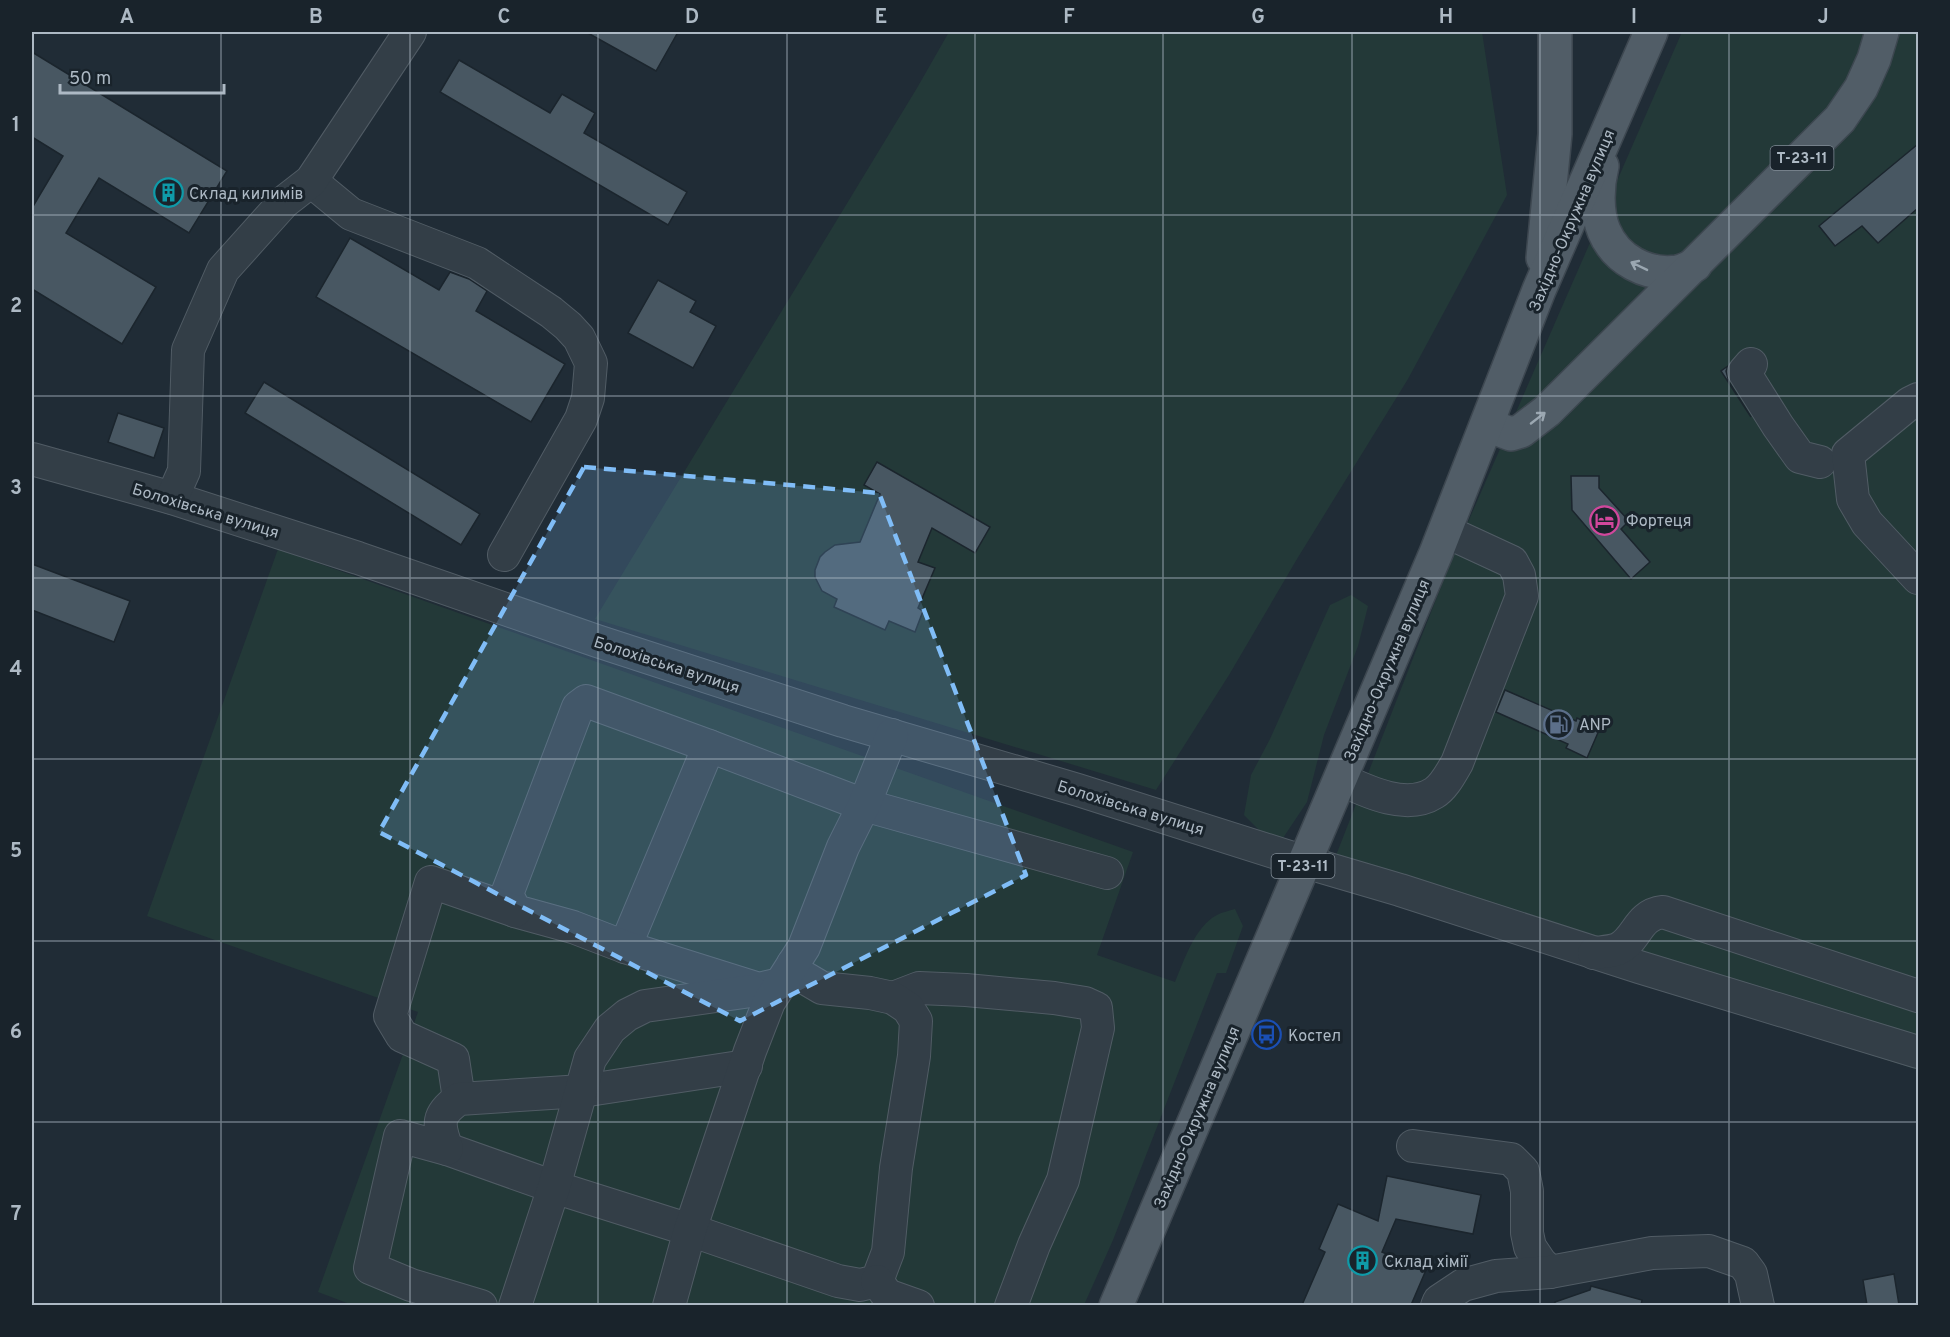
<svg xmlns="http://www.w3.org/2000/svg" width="1950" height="1337" font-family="Overpass,sans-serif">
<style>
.green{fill:#233938}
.building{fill:#485762;stroke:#1b252d;stroke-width:1.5}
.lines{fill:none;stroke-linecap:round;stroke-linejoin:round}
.minor-casing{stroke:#515c65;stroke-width:34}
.major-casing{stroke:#3d4750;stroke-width:36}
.minor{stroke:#333e47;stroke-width:32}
.major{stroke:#515d67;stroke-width:33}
.oneway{stroke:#9ba7b1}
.marked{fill:#80bdf7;fill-opacity:0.2;stroke:#80bdf7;stroke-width:4.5;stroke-dasharray:12 8;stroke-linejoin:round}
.grid{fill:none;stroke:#adb9c4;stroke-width:1.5;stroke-opacity:0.55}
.labels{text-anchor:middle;stroke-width:6;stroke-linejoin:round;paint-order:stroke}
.shield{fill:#19232b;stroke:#818c96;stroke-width:1.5}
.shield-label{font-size:15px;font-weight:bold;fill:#adb9c4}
.poi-label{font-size:16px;fill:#adb9c4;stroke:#19232b;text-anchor:start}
.street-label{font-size:16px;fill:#adb9c4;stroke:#19232b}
.neatline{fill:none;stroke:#adb9c4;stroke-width:2}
.grid-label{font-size:20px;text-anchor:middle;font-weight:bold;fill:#adb9c4}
</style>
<rect width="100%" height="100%" fill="#202c36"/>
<g class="green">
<path d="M949,32H1482L1507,195L1408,379L1297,559L1229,675L1156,790L595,619L917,88Z"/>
<path d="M1682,32H1918V1070L1326,881L1451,561Z"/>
<path d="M278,549L1133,852L1097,955L1175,982C1184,961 1195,926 1217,915C1222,912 1229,911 1235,909L1243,926L1226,973H1217L1113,1240L1084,1305L355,1306L318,1292L418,1012L147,916Z"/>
<path d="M1351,595L1368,606L1358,646L1324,735L1307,802L1283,838L1262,833L1244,815L1251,775L1270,739L1330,605Z"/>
</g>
<g class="building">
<path d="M586,32H678L656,71Z"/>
<path d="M32,52L227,171L189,233L99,178L66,233L156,287L122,344L32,289V208L63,156L32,137Z"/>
<path d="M459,60L550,113L562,94L595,113L584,133L687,192L668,225L440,92Z"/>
<path d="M1918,144V208L1878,243L1862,226L1835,246L1819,226Z"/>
<path d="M350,238L439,290L450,272L469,279L487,291L476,311L565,364L531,422L316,297Z"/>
<path d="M658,280L696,301L690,312L716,326L693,368L628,333Z"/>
<path d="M1728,366L1726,371L1729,382L1751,417L1721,371Z"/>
<path d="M264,382L480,514L461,545L245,413Z"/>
<path d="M118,413L164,428L154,458L108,442Z"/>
<path d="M877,462L990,527L975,553L932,528L918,562L935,568L918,608L923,611L915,632L889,621L885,630L834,607L837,599L822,591L815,577V570L820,557L825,552L835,545L860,542L880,494L864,485Z"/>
<path d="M1571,476H1599V488L1629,521L1621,529L1650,562L1631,579L1572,510Z"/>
<path d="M32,564L130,601L114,642L32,610Z"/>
<path d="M1505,690L1576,721L1577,718L1600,728L1587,758L1566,748L1568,744L1496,712Z"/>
<path d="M1387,1176L1481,1195L1473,1234L1396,1219L1382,1252L1426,1270L1411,1305H1302L1325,1252L1319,1249L1338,1204L1378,1221Z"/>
<path d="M1894,1274L1899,1305H1867L1863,1280Z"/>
<path d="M1591,1286L1642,1300L1641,1305H1555V1302L1590,1290Z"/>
</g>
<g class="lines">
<defs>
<g id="minor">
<path d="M311,181L351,214L477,263L551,312L568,326L579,338L591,363L588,398L581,419L504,555"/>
<path d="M1751,364L1744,372L1778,426L1800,457L1820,462"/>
<path d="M1918,399L1910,403L1848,454L1853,499L1867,523L1918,578"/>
<path d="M32,459L172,498L358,558L597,641L843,721L1078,790L1305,862L1400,890L1639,967L1918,1052"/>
<path d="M172,498L184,471L188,350L223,270L284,202L311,181L410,32"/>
<path d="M1340,779C1366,791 1406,811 1434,793C1444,787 1451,773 1457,763L1522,596L1519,575L1512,562L1445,531"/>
<path d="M625,947L709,746"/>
<path d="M1594,953C1602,952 1611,952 1618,949C1638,939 1637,915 1663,912L1918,996"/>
<path d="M780,984L759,989L625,947L573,927L515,911L507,894L578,707L586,701L709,746L864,805L1107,873"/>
<path d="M893,998L919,988L966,990L1054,998L1085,1003L1096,1008L1098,1028L1063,1180L1034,1245L1011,1306"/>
<path d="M459,1099L453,1059L402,1036L390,1016L431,882L515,911"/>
<path d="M1413,1146L1511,1159L1523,1171L1527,1191V1233L1530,1247L1540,1262L1550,1272"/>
<path d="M447,1149L554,1187L690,1230L838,1281L860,1285L877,1281L888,1252L896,1168L914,1056L916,1021L908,1008L893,998L870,993L822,988L800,975L793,964"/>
<path d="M877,1281L887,1295L918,1306"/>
<path d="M481,1306L411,1285L370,1268L400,1136L447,1149C438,1124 436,1115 459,1099L582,1091L746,1066"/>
<path d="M515,1306L554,1187L590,1059L610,1029L627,1015L645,1006L751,991"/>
<path d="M669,1306L690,1230L750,1051L769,1002L804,947L843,847L864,805L892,735"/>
<path d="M1437,1306L1439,1301L1463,1285L1496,1276L1550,1272L1652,1253L1709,1251L1743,1263L1751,1274L1758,1306"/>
</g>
<g id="major">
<path d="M1602,166C1597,186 1596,212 1604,231C1616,260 1647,276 1677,272C1683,271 1689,268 1695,265"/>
<path d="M1543,258L1555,134V32"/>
<path d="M1487,425L1511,434L1521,431L1547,411L1840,119L1861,88L1874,59L1882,32"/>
<path d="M1116,1306L1436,553L1539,290L1651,32"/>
</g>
</defs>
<use href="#minor" class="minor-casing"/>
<use href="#major" class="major-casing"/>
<use href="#minor" class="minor"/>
<use href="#major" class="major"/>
</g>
<defs><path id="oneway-shaft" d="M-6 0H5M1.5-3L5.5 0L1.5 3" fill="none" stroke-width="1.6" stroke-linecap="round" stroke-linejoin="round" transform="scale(1.5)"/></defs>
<g class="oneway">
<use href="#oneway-shaft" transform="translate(1639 266) rotate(-154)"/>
<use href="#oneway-shaft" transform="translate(1538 418) rotate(-38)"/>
</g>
<path class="marked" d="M584,467L879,493L1026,875L740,1021L379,832Z"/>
<path class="grid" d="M221,32V1306M410,32V1306M598,32V1306M787,32V1306M975,32V1306M1163,32V1306M1352,32V1306M1540,32V1306M1729,32V1306M32,215H1918M32,396H1918M32,578H1918M32,759H1918M32,941H1918M32,1122H1918"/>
<defs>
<symbol id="building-ring" viewBox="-11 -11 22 22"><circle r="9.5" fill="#19232b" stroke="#0f9aa8" stroke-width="1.5"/><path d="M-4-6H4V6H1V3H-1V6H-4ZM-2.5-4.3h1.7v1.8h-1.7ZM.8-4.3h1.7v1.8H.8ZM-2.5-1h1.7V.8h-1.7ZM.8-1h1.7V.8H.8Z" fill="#0f9aa8"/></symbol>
<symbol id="hotel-ring" viewBox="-11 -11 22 22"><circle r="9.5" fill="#19232b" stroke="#d1479c" stroke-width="1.5"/><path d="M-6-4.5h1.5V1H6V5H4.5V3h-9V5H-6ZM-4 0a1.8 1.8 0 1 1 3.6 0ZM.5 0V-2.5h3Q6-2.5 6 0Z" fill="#d1479c"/></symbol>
<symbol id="fuel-ring" viewBox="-11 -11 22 22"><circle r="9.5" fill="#19232b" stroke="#5c6f8a" stroke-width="1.5"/><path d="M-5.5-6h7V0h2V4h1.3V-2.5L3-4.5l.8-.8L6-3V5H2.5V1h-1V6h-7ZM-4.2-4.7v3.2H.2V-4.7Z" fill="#5c6f8a"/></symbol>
<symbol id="bus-ring" viewBox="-11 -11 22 22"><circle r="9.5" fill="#19232b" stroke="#1a4fb4" stroke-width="1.5"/><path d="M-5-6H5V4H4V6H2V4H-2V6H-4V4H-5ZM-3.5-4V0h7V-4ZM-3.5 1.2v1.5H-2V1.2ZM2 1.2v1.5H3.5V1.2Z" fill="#1a4fb4"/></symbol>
</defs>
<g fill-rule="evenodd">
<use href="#building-ring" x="152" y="176" width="33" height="33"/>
<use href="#hotel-ring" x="1588" y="504" width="33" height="33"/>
<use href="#fuel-ring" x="1542" y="708" width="33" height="33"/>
<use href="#bus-ring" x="1250" y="1018" width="33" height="33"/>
<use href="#building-ring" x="1346" y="1244" width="33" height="33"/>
</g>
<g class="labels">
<g class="shield">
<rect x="1770.5" y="146" width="63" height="24" rx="4.5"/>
<rect x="1271.5" y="854" width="63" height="24" rx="4.5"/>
</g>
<g class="shield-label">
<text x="1802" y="163">Т-23-11</text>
<text x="1303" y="871">Т-23-11</text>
</g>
<g class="poi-label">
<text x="189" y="199">Склад килимів</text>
<text x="1626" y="526">Фортеця</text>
<text x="1579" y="730">ANP</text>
<text x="1288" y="1041">Костел</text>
<text x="1384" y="1267">Склад хімії</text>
</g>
<g class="street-label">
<text transform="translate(1571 220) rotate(-67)" y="6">Західно-Окружна вулиця</text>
<text transform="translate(206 510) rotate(17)" y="6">Болохівська вулиця</text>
<text transform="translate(667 664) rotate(18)" y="6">Болохівська вулиця</text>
<text transform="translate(1386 670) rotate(-67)" y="6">Західно-Окружна вулиця</text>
<text transform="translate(1131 807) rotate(17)" y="6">Болохівська вулиця</text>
<text transform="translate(1196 1117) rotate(-67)" y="6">Західно-Окружна вулиця</text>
</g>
</g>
<rect width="1950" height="1337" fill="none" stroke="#19232b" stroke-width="66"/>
<path d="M60 84v9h164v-9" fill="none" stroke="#adb9c4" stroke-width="3"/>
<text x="69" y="84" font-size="18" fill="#adb9c4" stroke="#19232b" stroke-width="4.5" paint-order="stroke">50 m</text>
<rect x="33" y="33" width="1884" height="1271" class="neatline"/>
<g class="grid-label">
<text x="127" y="23">A</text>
<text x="316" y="23">B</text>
<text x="504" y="23">C</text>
<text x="692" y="23">D</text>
<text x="881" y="23">E</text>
<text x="1069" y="23">F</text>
<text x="1258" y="23">G</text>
<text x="1446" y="23">H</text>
<text x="1634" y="23">I</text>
<text x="1823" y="23">J</text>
<text x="16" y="131">1</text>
<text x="16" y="312">2</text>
<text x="16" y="494">3</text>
<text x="16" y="675">4</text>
<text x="16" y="857">5</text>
<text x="16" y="1038">6</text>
<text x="16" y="1220">7</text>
</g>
</svg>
